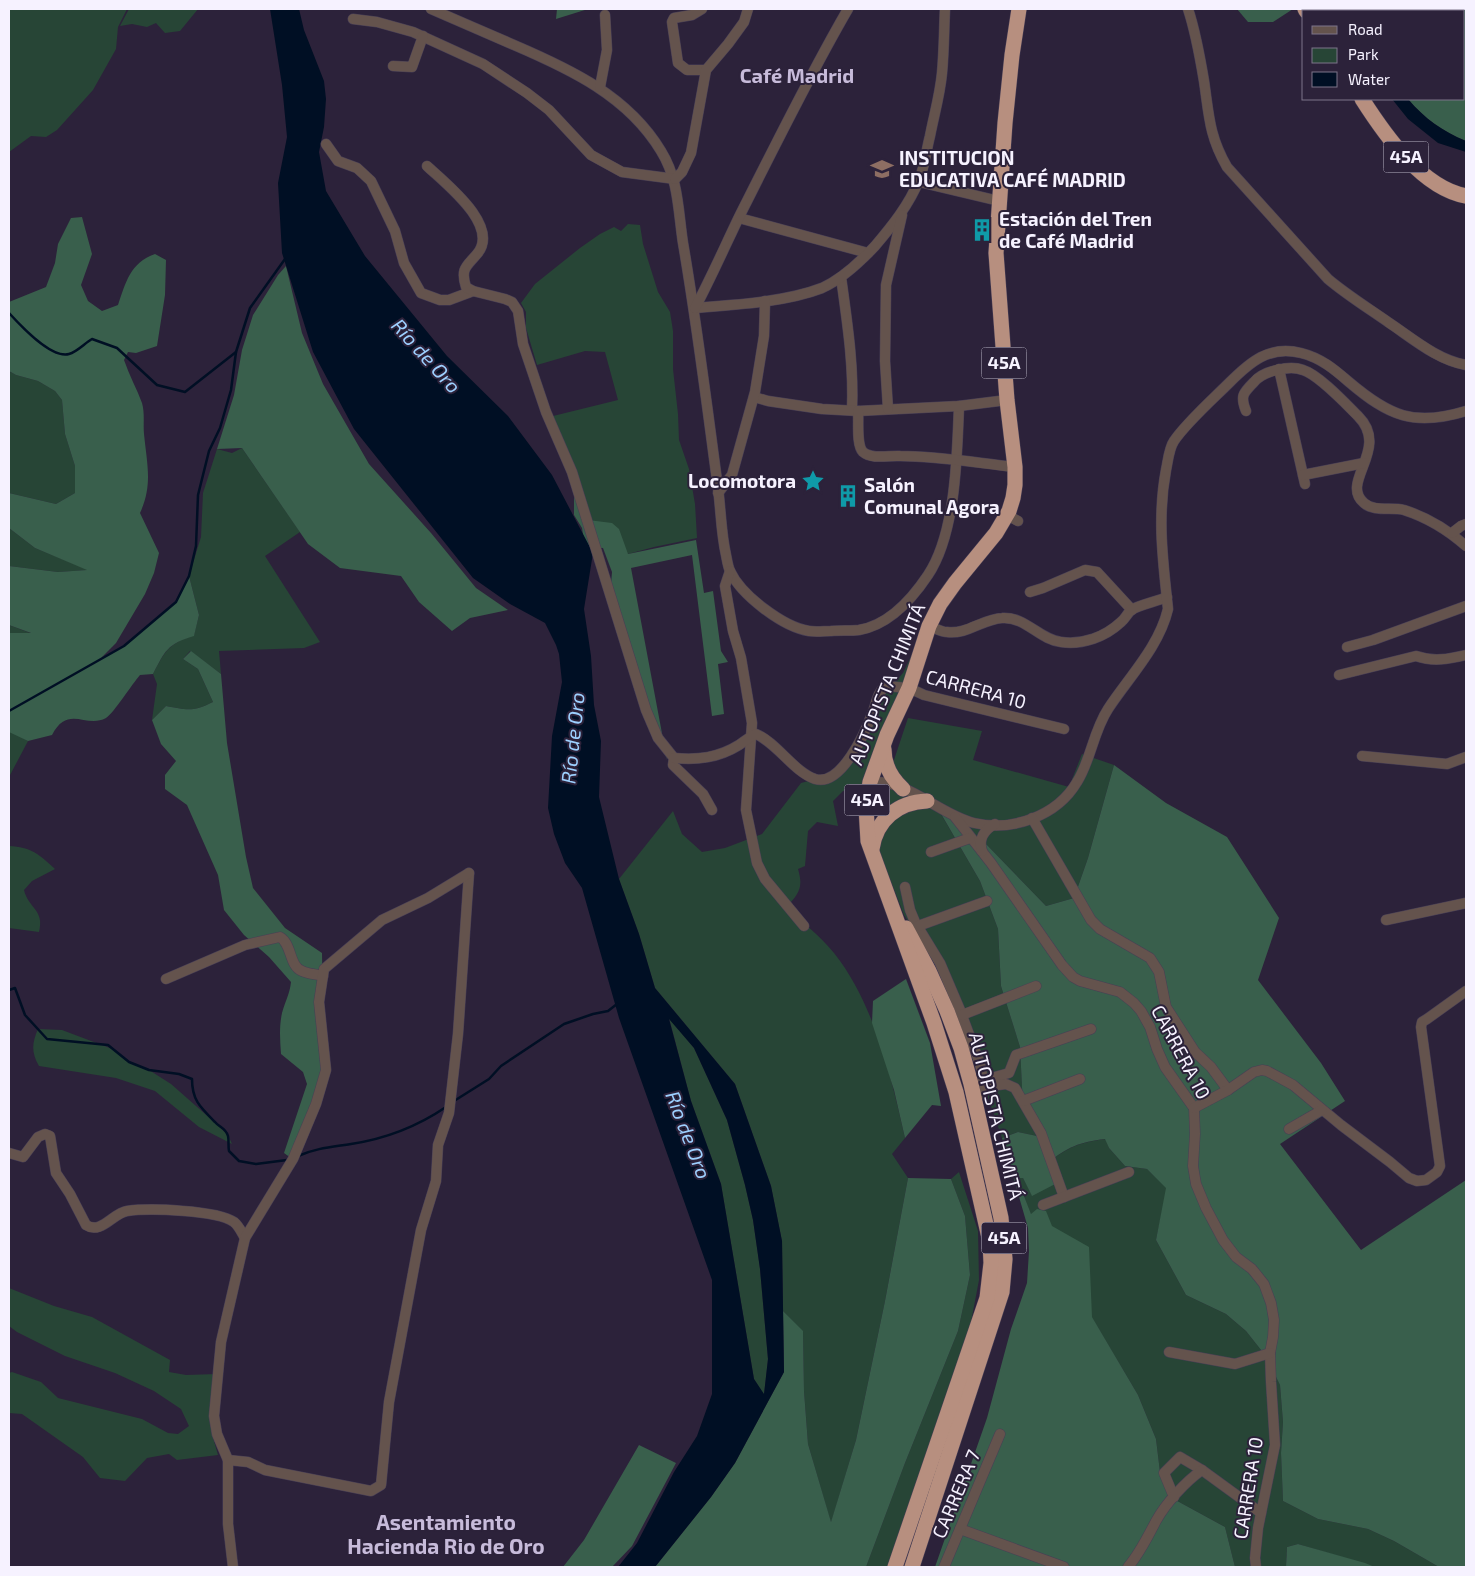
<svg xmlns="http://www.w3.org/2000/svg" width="1475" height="1576" font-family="'Exo 2',sans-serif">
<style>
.green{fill:#274536}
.forest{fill:#395f4c}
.water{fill:#000f24;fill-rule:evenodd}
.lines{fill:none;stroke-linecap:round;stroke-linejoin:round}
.stream{stroke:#000f24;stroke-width:2.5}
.minor-casing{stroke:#483f56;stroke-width:11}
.highway-casing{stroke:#483f56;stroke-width:16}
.minor{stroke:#64534d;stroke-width:10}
.highway{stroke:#b78f7f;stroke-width:15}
.labels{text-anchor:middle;stroke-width:4;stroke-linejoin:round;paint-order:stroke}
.shield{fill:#2c223a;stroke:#b9b4c4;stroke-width:1}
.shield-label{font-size:18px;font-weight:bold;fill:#f6f2ff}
.poi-label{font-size:19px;font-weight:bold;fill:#f6f2ff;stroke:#2c223a;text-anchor:start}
.street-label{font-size:19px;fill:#f6f2ff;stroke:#2c223a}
.neighbourhood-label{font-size:20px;font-weight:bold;fill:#c7bbda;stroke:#2c223a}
.water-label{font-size:20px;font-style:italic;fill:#9dd0ff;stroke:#2c223a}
.quarter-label{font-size:21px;font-weight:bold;fill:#c7bbda;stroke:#2c223a}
</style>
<rect width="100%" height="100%" fill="#2c223a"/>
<g class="green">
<path d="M9,9H127L118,27L116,49L93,90L57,130L46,137L31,136L9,152Z"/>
<path d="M129,9H198L180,31L165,33L156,23L147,27L132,24L120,26Z"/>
<path d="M628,224L640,225L643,244L658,292L670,312L673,331V369L678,414L679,440L689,469L695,504L697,538L654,547L628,554L588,520L549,417L618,400L605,352L585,351L537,365L526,328V312L521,303L535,284L580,248L600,234L614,227L621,231Z"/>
<path d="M9,371L16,375L38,381L55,391L62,400L65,434L75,466V493L56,504L9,493Z"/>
<path d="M242,448L300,532L265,556L320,642L304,648L219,651L221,674L190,651L183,659L198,669L213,702C193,712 187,710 166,706L152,720L157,684L153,674C165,651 168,644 194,635L199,615L189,576L201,537L203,493L217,449L232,453Z"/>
<path d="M9,528L35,548L89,570L58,572L9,566Z"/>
<path d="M9,625L33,634L9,633Z"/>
<path d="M925,627L864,789L843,791L833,801L838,826L817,822L808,831L805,866L798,869C804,889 798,894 786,908C803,922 820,936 834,953C874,1003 891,1076 905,1138L892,1154L908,1178L885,1301L856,1440L831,1523L808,1444L804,1391L803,1332L783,1311L782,1241L771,1186L735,1084L655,988L639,934L619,879L673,811L682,834L702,852L725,848L762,834L801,783L812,780L836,779L879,699L903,673Z"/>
<path d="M908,718L982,731L973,760L1069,787L1082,754L1114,765L1088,858L1074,898L1046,906L987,845L934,802L980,881L998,929L1001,986L1020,1047L1023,1106L1037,1136L1018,1132L1002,1138L975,1060L938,966L904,915L876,843L882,796Z"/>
<path d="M11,731L28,741L9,777V732Z"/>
<path d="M9,846C31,847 39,854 55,869L32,881L24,890C28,908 45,910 39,932L9,928Z"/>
<path d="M669,1018L694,1048L727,1120L745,1185L753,1220L760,1269L768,1359L764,1395L754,1379L721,1184L691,1101Z"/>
<path d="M38,1029L62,1030L115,1050L129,1062L149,1070L171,1084L213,1121L228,1135L232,1144L199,1127L155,1091L116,1078L39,1066C31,1052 32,1043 38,1029Z"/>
<path d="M1106,1139L1109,1148L1125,1166L1147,1169L1167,1188L1156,1240L1186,1295L1226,1314L1246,1331L1265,1355L1280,1385L1283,1422L1281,1453L1283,1501L1318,1519L1368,1529L1394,1541L1439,1567H1375L1298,1544L1287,1547L1286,1567H1235L1225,1527L1170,1497L1160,1472L1156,1439L1138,1395L1031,1215L1017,1178H1023L1032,1195L1058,1182L1048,1163C1067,1147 1081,1142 1106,1139Z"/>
<path d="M959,1172L978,1231L979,1280L971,1322L890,1567H866L905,1463L958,1331L970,1275L965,1216L951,1179Z"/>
<path d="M9,1288L54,1306L92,1317L170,1360L169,1372L186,1375L217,1374L213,1395L212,1434L218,1455L177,1460L169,1454L147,1458L125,1481L100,1478L83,1457L22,1414L9,1413V1373L12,1372L41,1382L58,1398L142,1419L168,1433L178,1434L189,1426L181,1409L154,1391L115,1373L65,1356L17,1332L9,1326Z"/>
</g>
<g class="forest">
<path d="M557,9H588L556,19Z"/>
<path d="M1237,9H1293L1273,22H1248Z"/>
<path d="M1378,9H1466V141C1442,131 1425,119 1408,99H1464V11H1379Z"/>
<path d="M82,217L92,254L81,285L88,301L102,311L118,305C126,282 130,263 155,254L166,260L165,295L157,346L136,353L128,352L124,360C129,375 137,389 142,403C145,414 143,424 144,434C147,464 153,485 140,513L159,553L154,573L145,594L116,643L101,658L124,646L176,602L189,576L199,615L194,636C167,644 165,651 153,674L140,675C132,684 114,713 106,718C86,729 68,704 52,735L28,741L9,732V633H31L9,625V566L58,572L87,570L35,548L9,528V493L56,504L75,493V466L65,434L62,400L55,391L38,381L16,375L9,371V302L46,287L55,263L58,244L71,218Z"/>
<path d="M286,266L302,333L323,384L369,464L431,533L476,588L508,610L470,618L452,631L419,602L401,576L340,568L308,544L242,448L217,449L234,395L242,350L253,315L278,275Z"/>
<path d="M574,474L588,520L612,523L619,529L628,554L696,540L704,593L713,591L721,651L728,662L718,664L724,714L712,716L692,555L631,568L667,760L611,584L612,572L603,548L585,547L582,528L574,515Z"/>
<path d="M191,651L221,674L227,743L246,857L253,888L285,928L322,953L324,1068L313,1102L291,1158L284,1153L307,1084L303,1072L281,1054C280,1040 279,1027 282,1013C285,1002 290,993 291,982L269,957L244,935L224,910L218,875L187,805L165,789V775L176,761L161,744L152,720L166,706C187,710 193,712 213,702L198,669L183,659Z"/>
<path d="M1114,765L1166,803L1227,837L1279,918L1258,980L1321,1063L1345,1101L1280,1144L1361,1250L1466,1180V1567H1439L1394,1541L1368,1529L1318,1519L1283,1501L1281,1453L1283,1422L1280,1385L1265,1355L1246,1331L1226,1314L1186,1295L1156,1240L1166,1188L1147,1169L1125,1166L1109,1148L1105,1139C1080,1142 1067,1147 1048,1163L1059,1182L1032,1196L1023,1178H1017L1031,1214L1037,1209L1046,1211L1052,1226L1089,1247L1092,1317L1138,1395L1156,1439L1160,1472L1170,1497L1225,1527L1235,1567H935L987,1418L1011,1329L1027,1283L1029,1251L1028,1228L1002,1138L1018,1132L1037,1136L1023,1107L1020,1047L1001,986L998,929L980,881L933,800L987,845L1046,906L1074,898L1088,858Z"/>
<path d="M906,979L930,1043L941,1106L932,1105L905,1138L894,1090L872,1023L873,1001Z"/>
<path d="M908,1178L951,1179L965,1216L970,1275L958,1331L905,1463L866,1567H655L711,1497L735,1463L784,1372L783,1311L803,1331L804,1391L808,1444L831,1522L856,1440L885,1301Z"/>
<path d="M639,1445L676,1463L632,1546L612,1567H563L584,1540Z"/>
<path d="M1298,1544L1365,1563L1375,1567H1286L1287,1547Z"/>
</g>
<g class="water">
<path d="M270,9H299L304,30L324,81L326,99L324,127L319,152L326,191L365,256L447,356L508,416L552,475L593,553L584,609L591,656L594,705L601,741L599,797L619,879L639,934L655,988L735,1084L771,1186L782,1241L784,1372L735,1463L711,1497L655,1567H618L637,1543L674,1472L697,1436L712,1394V1280L619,1018L582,888L565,863L554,834L548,808L552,736L562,682L559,654L556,645L545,623L510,604L473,578L354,429L313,352L282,253L278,183L287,137L282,85ZM669,1019L694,1048L727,1120L745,1185L753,1220L760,1269L768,1359L764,1394L754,1379L721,1184L691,1101Z"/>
<path d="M1392,99H1408C1425,119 1442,131 1466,141V152L1438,143L1408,119Z"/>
</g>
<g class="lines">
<g class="stream">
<path d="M9,313C20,325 51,359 69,354C77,352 85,343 92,339L117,348L157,385L185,392L236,352"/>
<path d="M9,711L124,646L176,602L189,576L196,546L198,495L209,451L220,428L231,390L236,352L250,308L285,259"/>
<path d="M9,990L15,988L25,1015L47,1039L108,1045L129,1062L149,1070L179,1074L192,1079C192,1100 200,1107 215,1122C219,1127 226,1128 228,1136C229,1140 228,1146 229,1151L239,1161L256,1164L287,1160"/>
<path d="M454,1101L489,1079L501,1066L564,1024L593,1014L608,1011L617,1004"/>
<path d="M298,1156C316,1148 332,1147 351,1144C384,1139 418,1126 446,1107"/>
</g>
<defs>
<g id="minor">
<path d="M431,9C459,21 486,33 514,45C570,69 628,96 661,151C679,180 678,211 683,243C697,324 707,406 718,488C721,511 721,533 726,555C727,560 728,567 730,571C741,595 783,627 809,631C816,632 824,631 831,631C840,630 850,631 859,630C889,625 912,599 928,575C956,533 957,456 959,406"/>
<path d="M702,9L692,15L674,18L672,22L678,63L687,70H706"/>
<path d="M1188,9C1196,33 1200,57 1204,81C1209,115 1209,136 1227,167L1328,279C1347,295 1368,308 1388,322C1412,338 1437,360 1466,365"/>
<path d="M353,19L377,22L413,32L483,64L527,93L549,110L591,155L622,172L675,179"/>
<path d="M393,66L412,67L423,36"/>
<path d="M600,87L607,50L605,15"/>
<path d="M326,144L338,161L357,168L371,181L395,231L404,263L421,293L440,300H449L473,291"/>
<path d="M427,166C445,183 501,226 477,254C467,266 460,268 466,287L473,291L505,299L512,302L518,311L523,344L546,412L572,472L646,710L658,738L674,758L673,765L703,794L712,810"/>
<path d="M675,179L682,172L691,153L706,70L728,44L744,22L748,9"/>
<path d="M919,182L999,201"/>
<path d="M739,218L868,253"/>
<path d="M841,277C847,321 854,365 852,410"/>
<path d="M695,308C734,305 786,302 822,288C842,279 860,262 875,246C892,226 909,205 919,180C925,166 926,151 930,136C934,115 940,95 942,73C944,52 944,30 945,9"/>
<path d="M695,308C711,278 725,246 740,215C775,146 809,76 848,9"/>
<path d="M1279,369L1305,484"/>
<path d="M754,397L768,401L822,409L858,411L959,406L1007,400"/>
<path d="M888,409L885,361L886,285L902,215"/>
<path d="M858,411C859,421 856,445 863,452C872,460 890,455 900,456C939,456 977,463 1015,467"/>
<path d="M1246,411C1240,396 1243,393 1254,382C1260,375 1268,372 1277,370C1285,368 1295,367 1303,370C1319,375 1345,403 1358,416C1391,449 1339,482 1364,503C1374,512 1391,507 1404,510C1426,517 1449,531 1466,546"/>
<path d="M1303,475L1364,463"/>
<path d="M718,493L732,475L755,392L764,336L765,301"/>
<path d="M1007,515L1018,521"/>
<path d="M1452,533L1461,526L1466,524"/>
<path d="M730,571L725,586L733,631L741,658L752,723L746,810L757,863L765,879L804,926"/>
<path d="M1030,592L1043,588L1085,570L1097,572L1132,610"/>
<path d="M929,626C935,628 941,632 947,632C966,635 983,619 1002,618C1025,616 1040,640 1061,642C1083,645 1105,637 1121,622C1125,619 1127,614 1131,610C1139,605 1158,601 1167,597"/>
<path d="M1347,647L1373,640L1466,606"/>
<path d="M1339,675L1416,656C1433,662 1449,659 1466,655"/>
<path d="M1362,756L1447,764L1466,757"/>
<path d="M674,758C698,760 718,758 739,745C745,741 749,737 756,734C777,743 794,772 815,779C841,787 865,733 872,714C876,705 877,693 885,686L909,688L924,695L1064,729"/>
<path d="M870,782C906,778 940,815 974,823C1012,832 1057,816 1077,782C1091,760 1093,732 1108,709C1129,677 1159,647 1168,609C1163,561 1157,518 1166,470C1168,461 1169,448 1174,441C1186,423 1213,399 1229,383C1250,362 1269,345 1301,353C1321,358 1334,369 1349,382C1389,416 1414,427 1466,411"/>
<path d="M955,817L991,863L1062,965L1073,977L1080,981L1120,992L1134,1003L1141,1011L1150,1027L1157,1049L1165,1067L1194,1108L1195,1134L1193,1166L1196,1184L1206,1208L1223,1240L1236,1257L1252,1269L1264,1284L1271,1303L1274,1320L1273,1337L1270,1353L1271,1382L1275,1445L1258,1528L1255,1558L1256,1567"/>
<path d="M1032,818L1091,920L1100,929L1150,958L1159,972L1166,1007L1195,1052L1211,1067L1228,1090"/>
<path d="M982,851C978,839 984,830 995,824"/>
<path d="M931,852L970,838"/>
<path d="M905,887L910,910L915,922L940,963L960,1010L980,1064L985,1089"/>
<path d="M1386,920L1466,903"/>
<path d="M918,926L987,901"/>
<path d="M166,979L245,945L280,937C292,944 289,966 302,971C308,974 316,974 323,976"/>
<path d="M962,1015L1036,986"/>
<path d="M984,1080L1009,1073L1016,1055L1091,1029"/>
<path d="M982,1094L985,1089L991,1086L1006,1084L1015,1088L1041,1133L1064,1197"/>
<path d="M1023,1101L1080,1079"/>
<path d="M1194,1108L1228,1090L1254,1072L1262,1070L1267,1071L1293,1085L1341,1125L1390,1162L1409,1178L1417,1181L1426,1180L1437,1172L1440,1166L1421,1027L1422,1022L1427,1019L1466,991"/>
<path d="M1289,1129L1322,1110"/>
<path d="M9,1153L23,1157L38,1137L45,1134L50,1136L56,1173L70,1194L86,1225C101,1235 113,1213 127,1211C149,1208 217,1210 234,1222C239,1226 242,1233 245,1238"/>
<path d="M1043,1205L1129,1172"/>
<path d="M1169,1352L1235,1364L1270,1353"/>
<path d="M228,1460L248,1462L265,1470L371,1491L381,1485L389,1402L421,1230L436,1181L438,1145L449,1113L458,1034L469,873"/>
<path d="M1174,1497L1164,1473L1180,1457L1202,1470L1261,1513"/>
<path d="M960,1529L1064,1567"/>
<path d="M233,1567L228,1524V1460L217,1434L214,1416L221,1342L245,1238L293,1159L316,1104L326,1070L319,1002L324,969L382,920L428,898L469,873"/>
<path d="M944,1567L1000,1434"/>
<path d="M1128,1567C1140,1553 1147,1538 1156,1521C1166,1503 1185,1482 1202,1470"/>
</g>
<g id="highway">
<path d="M1305,9L1306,11"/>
<path d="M1362,99C1385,135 1422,188 1466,196"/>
<path d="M884,749C884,765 891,778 903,789"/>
<path d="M872,849C876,820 898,802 927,801"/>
<path d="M906,928L929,971L947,1011L961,1048L971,1084L1001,1218L1005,1259L1002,1292L912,1567"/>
<path d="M895,1567L987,1298L991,1263L990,1242L956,1092L934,1023L868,841L866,807L870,782L887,735L909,688L929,626L940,604L955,583L996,533L1009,511L1013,498L1015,485V467L1007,400L996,253L1005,123L1012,55L1019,9"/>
</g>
</defs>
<use href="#minor" class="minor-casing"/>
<use href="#highway" class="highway-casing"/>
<use href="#minor" class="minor"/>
<use href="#highway" class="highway"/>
</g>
<defs>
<symbol id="school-bare" viewBox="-9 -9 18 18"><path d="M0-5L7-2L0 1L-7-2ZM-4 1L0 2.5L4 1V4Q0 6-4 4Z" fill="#8d6e63" stroke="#2c223a" stroke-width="2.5" paint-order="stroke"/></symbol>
<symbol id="building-bare" viewBox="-9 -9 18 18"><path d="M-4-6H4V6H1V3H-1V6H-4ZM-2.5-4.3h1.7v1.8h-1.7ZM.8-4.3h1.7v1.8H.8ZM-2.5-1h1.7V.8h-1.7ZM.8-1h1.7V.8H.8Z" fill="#0f9aa8" stroke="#2c223a" stroke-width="2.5" paint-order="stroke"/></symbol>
<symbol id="sight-bare" viewBox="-9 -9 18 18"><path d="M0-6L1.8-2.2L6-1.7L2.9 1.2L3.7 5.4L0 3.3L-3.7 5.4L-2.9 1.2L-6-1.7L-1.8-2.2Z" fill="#0f9aa8" stroke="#2c223a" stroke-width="2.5" paint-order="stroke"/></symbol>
</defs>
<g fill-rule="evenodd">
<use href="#school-bare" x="866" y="153" width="32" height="32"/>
<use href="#building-bare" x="966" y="214" width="32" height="32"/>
<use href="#sight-bare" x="797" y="465" width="32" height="32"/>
<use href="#building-bare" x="832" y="480" width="32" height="32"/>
</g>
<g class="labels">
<g class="shield">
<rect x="1383.5" y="141.5" width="45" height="31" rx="4"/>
<rect x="981.5" y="347.5" width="45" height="31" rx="4"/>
<rect x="844.5" y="784.5" width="45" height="31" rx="4"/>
<rect x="981.5" y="1222.5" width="45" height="31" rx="4"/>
</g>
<g class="shield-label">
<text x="1406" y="163">45A</text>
<text x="1004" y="369">45A</text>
<text x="867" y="806">45A</text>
<text x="1004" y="1244">45A</text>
</g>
<g class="poi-label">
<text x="899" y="165">INSTITUCION<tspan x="899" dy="22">EDUCATIVA CAFÉ MADRID</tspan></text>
<text x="999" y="226">Estación del Tren<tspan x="999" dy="22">de Café Madrid</tspan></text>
<text x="796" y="488" text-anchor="end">Locomotora</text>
<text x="864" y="492">Salón<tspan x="864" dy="22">Comunal Agora</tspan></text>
</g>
<g class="street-label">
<text transform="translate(887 684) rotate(-68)" y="7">AUTOPISTA CHIMITÁ</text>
<text transform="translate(976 689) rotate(15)" y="7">CARRERA 10</text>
<text transform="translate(1181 1052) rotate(62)" y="7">CARRERA 10</text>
<text transform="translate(996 1116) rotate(76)" y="7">AUTOPISTA CHIMITÁ</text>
<text transform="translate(1248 1488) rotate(-81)" y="7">CARRERA 10</text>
<text transform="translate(956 1494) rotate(-67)" y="7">CARRERA 7</text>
</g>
<g class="neighbourhood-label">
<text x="797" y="83">Café Madrid</text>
</g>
<g class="water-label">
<text transform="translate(426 356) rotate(48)" y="7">Río de Oro</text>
<text transform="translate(573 738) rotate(-84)" y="7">Río de Oro</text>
<text transform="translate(688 1135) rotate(69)" y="7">Río de Oro</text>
</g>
<g class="quarter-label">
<text x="446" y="1530">Asentamiento<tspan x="446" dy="24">Hacienda Rio de Oro</tspan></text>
</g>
</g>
<rect width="1475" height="1576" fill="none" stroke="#f6f2ff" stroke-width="20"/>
<rect x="1302" y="10" width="162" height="90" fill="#2c223a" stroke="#7d7589"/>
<rect x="1312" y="26" width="25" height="8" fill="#64534d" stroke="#7d7589"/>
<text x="1348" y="35" font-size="15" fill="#f6f2ff">Road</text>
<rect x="1312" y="48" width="25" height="15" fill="#274536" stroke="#7d7589"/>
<text x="1348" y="60" font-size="15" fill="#f6f2ff">Park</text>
<rect x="1312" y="72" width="25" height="15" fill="#000f24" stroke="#7d7589"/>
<text x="1348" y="85" font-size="15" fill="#f6f2ff">Water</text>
</svg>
